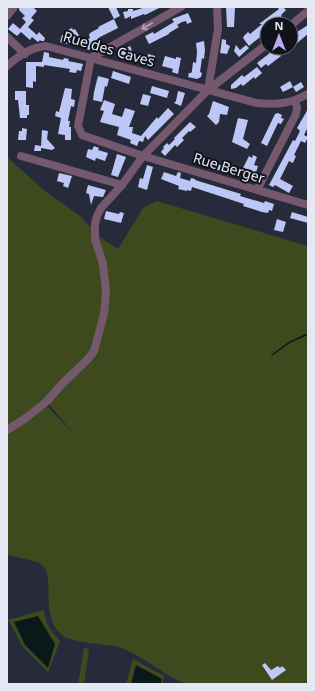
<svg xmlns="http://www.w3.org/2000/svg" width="315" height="691" font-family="'Noto Sans',sans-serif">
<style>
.green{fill:#3e491d}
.water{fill:#091919}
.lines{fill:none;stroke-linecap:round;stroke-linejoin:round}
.stream{stroke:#091919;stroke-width:1.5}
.building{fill:#bdc7f5}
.minor{stroke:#74596e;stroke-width:8}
.oneway{stroke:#b2a7b7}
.labels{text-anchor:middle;stroke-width:4;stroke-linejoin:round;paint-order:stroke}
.street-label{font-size:14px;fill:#e5e7f3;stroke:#11131b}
</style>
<rect width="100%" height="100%" fill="#262a3b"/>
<g class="green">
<path d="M7,157L45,191L80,216L101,238L118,249L143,208L157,201L308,246V684C277,684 245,684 214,684C206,684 190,686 184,683C161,674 142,654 118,647C103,643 73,644 62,635C39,617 56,575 42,565C33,559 18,558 7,555V433L45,404L77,437L46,401L7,429Z"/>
<path d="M44,610C45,624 51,631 60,641L48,672L23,647L8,620Z"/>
<path d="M84,648L89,649L84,684H78Z"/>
<path d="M133,659L164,676L162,684H126Z"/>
</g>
<g class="water">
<path d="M38,616L55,644L48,668L25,645L14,622Z"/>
<path d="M136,665L162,679L160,684H131Z"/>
</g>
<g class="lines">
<path class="stream" d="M272,355L290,342L308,334"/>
</g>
<g class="building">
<path d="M19,7H33L37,11L31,18L34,20L28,27L37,35L39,32L45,38L44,41H41L40,40L38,42L32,37L30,40L21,32L17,36L8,29L13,23L20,29L26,22L22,18L25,16L19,10Z"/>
<path d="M108,7H116L120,16L114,19L118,28L100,37L93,43L95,47L88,50L84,41L90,38L89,35L90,33L99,28L98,27L114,19Z"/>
<path d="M146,7H161L145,15L144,14L131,19V16L125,19L123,12L128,11V9H133V11Z"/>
<path d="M226,7H235L234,27H227Z"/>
<path d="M277,7H283L286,10L281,15L282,16L272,24H267V29L264,30L266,32L249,46L243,38L244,36L248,32L250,34L262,24H259L279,9Z"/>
<path d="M188,13L192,22L187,24L186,21L182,22L177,25L179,27L169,33V34L149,44L145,36L153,32L154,34L174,22L172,19Z"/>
<path d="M308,25V34L291,48V36Z"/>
<path d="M72,28L73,30L75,29L80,37L72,41L71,45L60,42L62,35L70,37L66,31Z"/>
<path d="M222,39L226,40V44L230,46L227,54L220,53Z"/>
<path d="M204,41L205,50L204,59L202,58L200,72L202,73L201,77L197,79L188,77L189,73H191L192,71L193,62L196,63L197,52L196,43Z"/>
<path d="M236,45L240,50L246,45L249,48L239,57L234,51Z"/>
<path d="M130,46L133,53L122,59L119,52Z"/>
<path d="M275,49L281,56L268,66L266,64L261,68L257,63Z"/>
<path d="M44,52L49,53V57L63,60L64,58L69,59L68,61L83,64L81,71L77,70L76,73L69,72L70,69L44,65V67L36,66V82L33,81V88L26,87V62H42Z"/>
<path d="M148,54L155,56L152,68L145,66Z"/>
<path d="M165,56L176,59V57L181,58L178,74L172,72L173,69L162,66Z"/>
<path d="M257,67L262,73L255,79L254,77L243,86L241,84L236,88L231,89V85L242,75L244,77Z"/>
<path d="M113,71L131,77L129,84L111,78Z"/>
<path d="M98,76L109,79L107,87L105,86L102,102L93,100L94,92Z"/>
<path d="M290,81L293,87L301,82L304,87L296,92L293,87L283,92L280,87Z"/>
<path d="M152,86L169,91L167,98L150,93Z"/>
<path d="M65,88L72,89L71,99L75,100L74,107L71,106L68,121H70L69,127H71V140H65V135L58,134L61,118L55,116L56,111L59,112Z"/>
<path d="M15,91H26V105H29V115H27V118H20L18,100H15Z"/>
<path d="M178,91L185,93L181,106L174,103L176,101Z"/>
<path d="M143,94L151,96L148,106L140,104Z"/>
<path d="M104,100L115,104L112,114L122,117L125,108L135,111L129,127H133L132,133L141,136L157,117L158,119L168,108L174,114L148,140L145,136L143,142L139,141L137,146L130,143L131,140L117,135L119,127L100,122L104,111L100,110Z"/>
<path d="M213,101L229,107L227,115L220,114L219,122L216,125L207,116L209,114Z"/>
<path d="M308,109V127L304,135L308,137L305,143L301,141L294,155L296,156L293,163L289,161L280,179L293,186L289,193L275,185L273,187L269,185L293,140L295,141L300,131L297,128Z"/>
<path d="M278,113L282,115L281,118L284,119L281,124L278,123L267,146L261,143L275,114Z"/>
<path d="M238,118L248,120L243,139L250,144L247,149L232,142Z"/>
<path d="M190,122L196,127L190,132L189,131L182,138L184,140L177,147L175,145L165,156L161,152L164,148L163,147L167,143L169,145L175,139L174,138Z"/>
<path d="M22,128L27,129L26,140H18L19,131H22Z"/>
<path d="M42,130L48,131L47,139L55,148L52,150L41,148V151H34L35,145L41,146Z"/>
<path d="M94,146L99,148L98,150L108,153L105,161L96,158L95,161L86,157L88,149L92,150Z"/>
<path d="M117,154L126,157L118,177L111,175Z"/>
<path d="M253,155L257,157L254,165L258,166L255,176L241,172L249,156L252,158Z"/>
<path d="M207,161L230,168L231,165L241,168L239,174L227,172V173L206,166Z"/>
<path d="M147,165L153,167L147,190L138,187L140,178L143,179Z"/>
<path d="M164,172L176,176L178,172L181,173L180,178L190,181L191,178L195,179V180L241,194L240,196L264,203L265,201L274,204L272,211L269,210L268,213L262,212L243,206L244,204L192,187L191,191L187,190V191L178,189L179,186L161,179Z"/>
<path d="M59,173L72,176L68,188L63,186L64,183L57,181Z"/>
<path d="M88,185L106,190L103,197L94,196L91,205L89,194L86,193Z"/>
<path d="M106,211L119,214L120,212L124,213L121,223L104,219Z"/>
<path d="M292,212L308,217V223L290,218Z"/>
<path d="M277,219L286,222L283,232L274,230Z"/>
<path d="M265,663L271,670L278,666L280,668L282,666L286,670L272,680L262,665Z"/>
</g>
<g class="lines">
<g class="minor">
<path d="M181,7L91,58L78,126L82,135L143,156L308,205"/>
<path d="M7,16L14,7"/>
<path d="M291,25L308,11"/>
<path d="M7,37L25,54"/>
<path d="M7,66C17,57 32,47 46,46L256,103C278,105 289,104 308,94"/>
<path d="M208,90L267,44"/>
<path d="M21,156L122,185"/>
<path d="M257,190L296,114L297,107L295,101"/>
<path d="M7,430L26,418L47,401L63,383L88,359L94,351L104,314L106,291L103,264L95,239V224L97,216L101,208L122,185L143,156L208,90L218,29L217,7"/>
</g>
</g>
<defs><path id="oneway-shaft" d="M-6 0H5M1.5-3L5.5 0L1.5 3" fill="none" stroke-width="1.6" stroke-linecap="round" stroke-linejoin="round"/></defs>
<use class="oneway" href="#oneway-shaft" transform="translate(147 26) rotate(150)"/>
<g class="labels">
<g class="street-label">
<text transform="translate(109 49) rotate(16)" y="5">Rue des Caves</text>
<text transform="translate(229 168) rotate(17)" y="5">Rue Berger</text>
</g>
</g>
<rect width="315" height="691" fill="none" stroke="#e5e7f3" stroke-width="16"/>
<g transform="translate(279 36)"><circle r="19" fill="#11131b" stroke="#666871"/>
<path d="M0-3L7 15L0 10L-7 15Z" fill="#b9abf7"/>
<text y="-6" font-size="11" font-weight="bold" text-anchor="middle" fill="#e5e7f3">N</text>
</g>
</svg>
